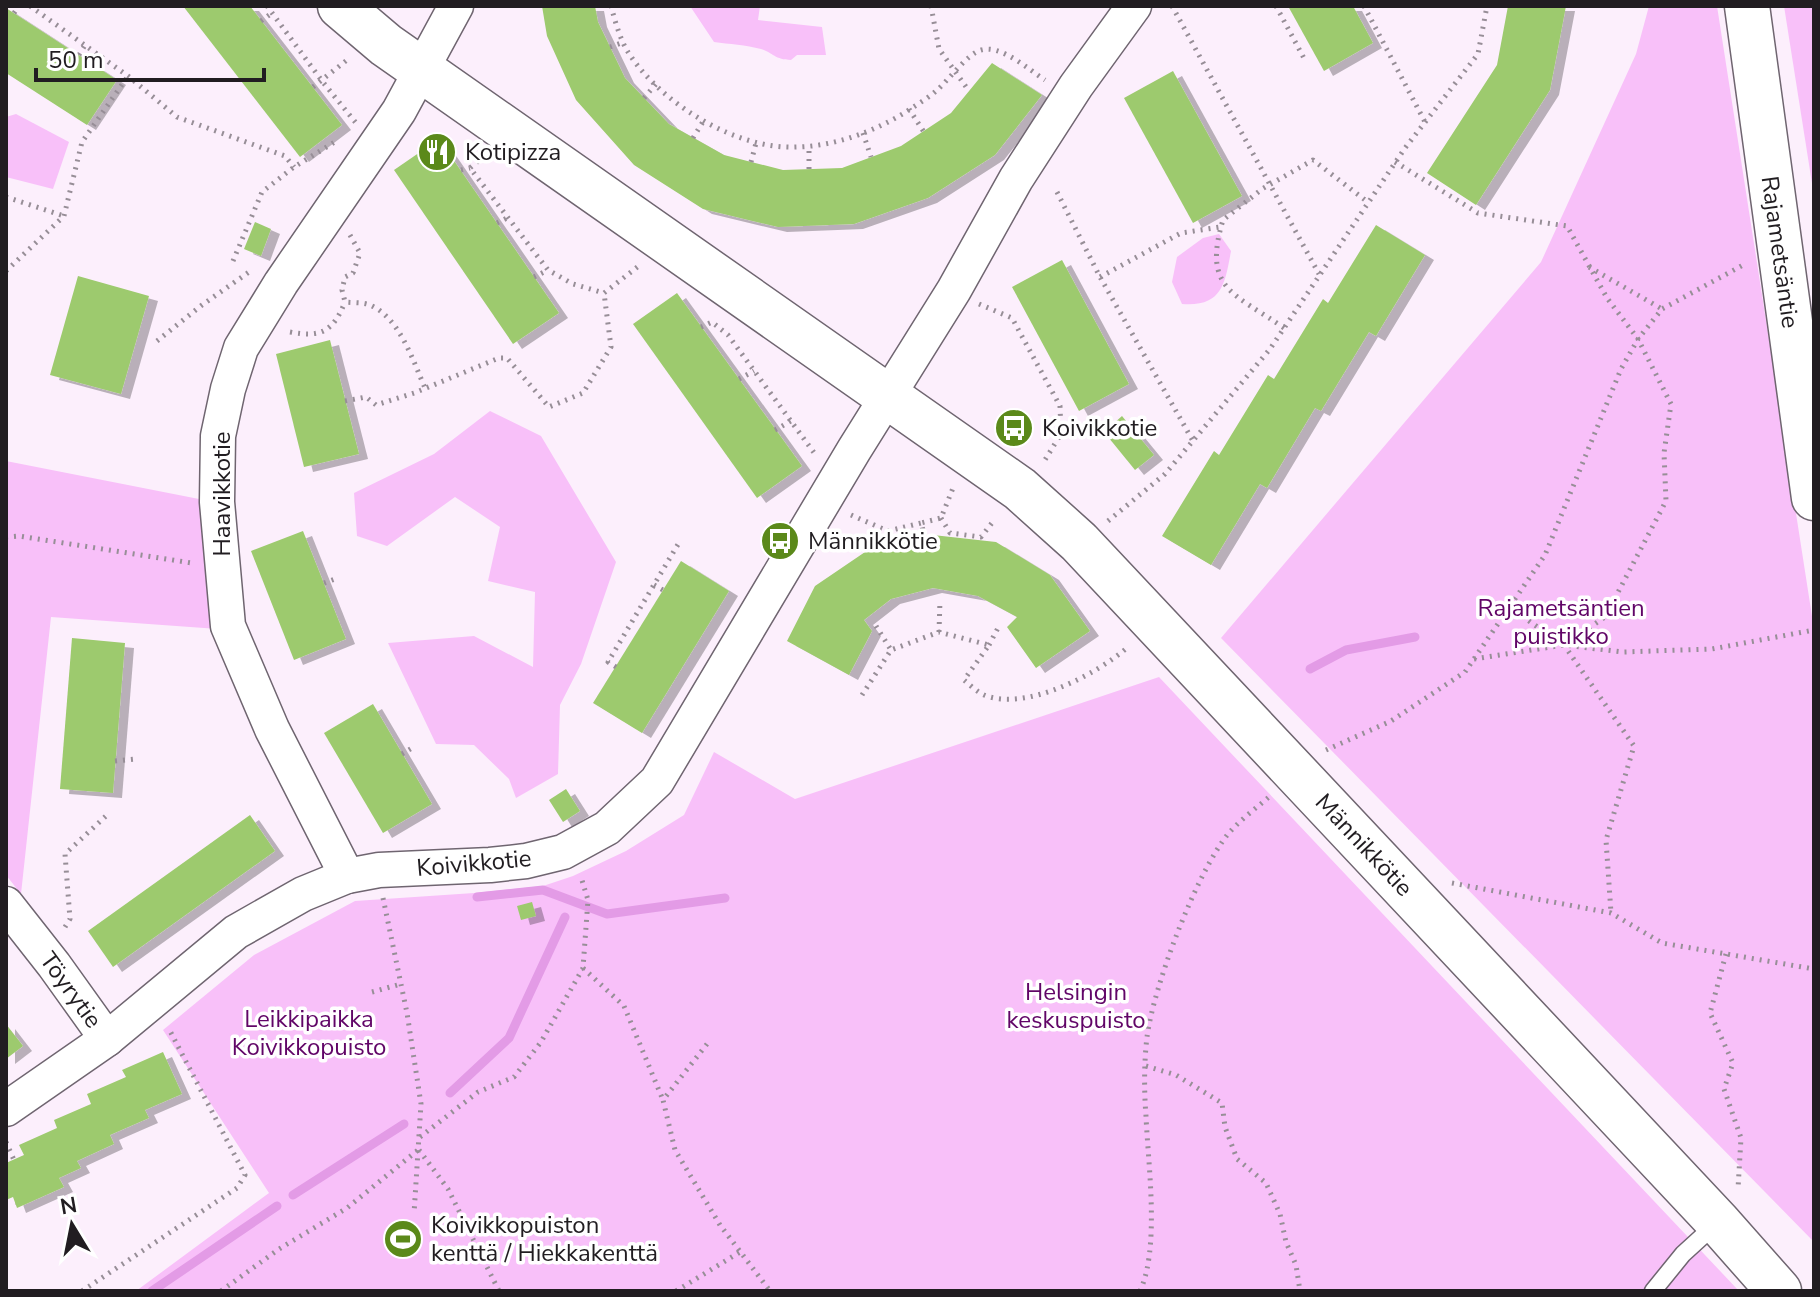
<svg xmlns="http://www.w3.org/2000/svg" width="1820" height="1297" font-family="'Nunito Sans',sans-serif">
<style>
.green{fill:#f8c0f9}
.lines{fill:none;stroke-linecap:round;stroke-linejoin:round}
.stream{stroke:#e39be6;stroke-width:9}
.building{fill:#9dca6e;filter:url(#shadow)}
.lane-casing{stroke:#6f6570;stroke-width:19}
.street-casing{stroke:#6f6570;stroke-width:37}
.secondary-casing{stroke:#6f6570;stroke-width:47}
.path{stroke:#978e97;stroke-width:5;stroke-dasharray:2 6;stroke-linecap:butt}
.lane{stroke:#fff;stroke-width:16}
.street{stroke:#fff;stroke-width:34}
.secondary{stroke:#fff;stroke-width:44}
.labels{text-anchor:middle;stroke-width:7;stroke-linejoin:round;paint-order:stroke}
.poi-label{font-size:24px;fill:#211d21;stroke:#fff;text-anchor:start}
.street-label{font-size:24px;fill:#211d21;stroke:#fff}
.park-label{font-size:24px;fill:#610567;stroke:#fff}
</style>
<defs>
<filter id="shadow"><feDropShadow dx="9" dy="5" stdDeviation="0" flood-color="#0004"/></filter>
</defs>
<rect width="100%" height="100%" fill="#fceffc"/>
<g class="green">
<path d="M690,6H760L758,20L822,27L826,55H797L791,60C775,60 772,52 761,49C746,45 729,44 714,42Z"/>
<path d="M1649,6H1717L1814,629V1242L1221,638L1541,262L1636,54Z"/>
<path d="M1784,6H1814V196Z"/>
<path d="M16,114L69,142L53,189L6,177V117Z"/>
<path d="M1219,234L1231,251C1225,284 1222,307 1182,304L1172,282L1177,257L1203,238Z"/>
<path d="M490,411L541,436L616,562L581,664L560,705L558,774L516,798L509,779L474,745L436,744L388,643L474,636L533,667L535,592L488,581L500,527L455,497L387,546L357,536L354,493L434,454Z"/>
<path d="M6,461L199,499L218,629L51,617L21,894L6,875Z"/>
<path d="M1159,677L1739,1291H136L269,1193L163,1030L254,955L355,901L474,893L543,886L573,876L626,851L684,815L714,752L795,799Z"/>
</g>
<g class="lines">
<g class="stream">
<path d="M1310,669L1346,650L1415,637"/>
<path d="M477,897L543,890L607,914L725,898"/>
<path d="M450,1093L509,1038L565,917"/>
<path d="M293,1195L404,1124"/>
<path d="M152,1291L277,1206"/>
</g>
</g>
<g class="building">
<path d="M183,6H250L342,125L300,157Z"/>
<path d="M542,6H595L598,22L625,78L669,124L724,155L783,170L842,168L901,146L951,113L992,63L1042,95L995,155L928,198L854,224L778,227L703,209L634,165L576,100L547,36Z"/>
<path d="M1288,6H1353L1373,43L1324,71Z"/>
<path d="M1508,6H1566L1550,90L1476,205L1427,173L1497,65Z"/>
<path d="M6,8L117,80L87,125L6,73Z"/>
<path d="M1173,71L1242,196L1193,223L1124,98Z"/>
<path d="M439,139L559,313L513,344L394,170Z"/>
<path d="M255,222L271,229L261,256L244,249Z"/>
<path d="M1376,225L1425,255L1376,336L1369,332L1321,411L1315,408L1267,488L1260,484L1211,565L1162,536L1214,451L1219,455L1268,375L1274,379L1323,299L1328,303Z"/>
<path d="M1062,260L1129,384L1079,411L1012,287Z"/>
<path d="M78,276L149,296L121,394L50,375Z"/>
<path d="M677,293L802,466L757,498L633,324Z"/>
<path d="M330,340L359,454L304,467L276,354Z"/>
<path d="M1122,416L1154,455L1135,470L1104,432Z"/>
<path d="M303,531L346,639L294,660L251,551Z"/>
<path d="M933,535L996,542L1050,575L1090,631L1036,668L1007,627L1017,617L978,596L933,588L891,599L864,620L872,631L849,675L787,641L815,586L868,550Z"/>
<path d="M681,561L729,591L642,733L593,703Z"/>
<path d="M72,638L125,643L113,793L60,789Z"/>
<path d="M373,704L432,804L383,833L324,733Z"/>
<path d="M566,789L580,811L563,822L549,800Z"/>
<path d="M250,815L275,851L113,967L88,931Z"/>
<path d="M532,902L536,916L521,920L517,906Z"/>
<path d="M6,1024L23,1046L6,1059Z"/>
<path d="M163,1052L182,1094L145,1110L149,1118L110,1135L114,1144L77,1161L81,1168L59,1178L64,1187L17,1208L13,1197L6,1200V1163L24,1155L19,1145L57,1128L54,1120L91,1104L87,1094L126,1077L122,1070Z"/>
</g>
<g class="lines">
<defs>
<path id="lane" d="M1653,1291L1683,1254L1717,1223"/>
<g id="street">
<path d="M347,876L272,729L228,626L217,502L218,436L228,389L241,348L281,283L399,111L456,6"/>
<path d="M6,904L54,965L107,1039"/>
<path d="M6,1109L107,1039L236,932L303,894L347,876L379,870L490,865L526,861L563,852L607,828L657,781L854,450L954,290L1016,179L1076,86L1134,6"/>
</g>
<g id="secondary">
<path d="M340,6L386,45L1020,489L1079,542L1718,1222L1779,1291"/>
<path d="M1747,6L1814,498"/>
</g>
</defs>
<use href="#lane" class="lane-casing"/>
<use href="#street" class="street-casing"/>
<use href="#secondary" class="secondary-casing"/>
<g class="path">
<path d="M30,6L128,76L177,117L285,156L294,167"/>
<path d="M267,6L322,81L356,123"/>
<path d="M611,6C615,21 620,39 628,52C660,103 736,150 797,147C835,146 873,132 906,112C916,105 927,99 936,91C948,81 967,54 981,50C1001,44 1029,70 1045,80"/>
<path d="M931,6L939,49L969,91"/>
<path d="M1172,6L1319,274"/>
<path d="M1276,6L1306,62"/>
<path d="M1364,6L1425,122"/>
<path d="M14,13L19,6"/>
<path d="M261,21L272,13"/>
<path d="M610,47L624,42"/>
<path d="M79,55L85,45"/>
<path d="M313,87L347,60"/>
<path d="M644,98L656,84"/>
<path d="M909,109L924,132"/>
<path d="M863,133L871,157"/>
<path d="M693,138L704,120"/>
<path d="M484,156L470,168L548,270L573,284L604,293L640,265"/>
<path d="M751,162L756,143"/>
<path d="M1395,162L1478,213L1567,226L1607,298L1638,339L1671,404L1664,453L1666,501L1605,617L1564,645L1634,746L1606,840L1611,913"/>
<path d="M809,169V146"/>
<path d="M461,170L470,168"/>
<path d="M1057,192L1100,277L1193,441"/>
<path d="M6,197L64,216"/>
<path d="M497,223L507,218"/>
<path d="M350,235L360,253L353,273L345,277L342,290L345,302C353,303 363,302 370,305C400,318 413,361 425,388"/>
<path d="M233,261L262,192L294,167L338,140"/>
<path d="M1589,267L1662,309"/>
<path d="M6,271L64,216L82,142L128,76"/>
<path d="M534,277L548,270"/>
<path d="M1100,277L1181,233L1220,227"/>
<path d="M979,304L1012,318L1060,406L1061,434L1043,463"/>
<path d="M701,327L712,322L728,335L815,454"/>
<path d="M1284,328C1234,293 1202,289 1223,220L1262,189L1313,160L1369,203"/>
<path d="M290,332C322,338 333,331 345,302"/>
<path d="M157,341L202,305L249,272"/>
<path d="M739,379L754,371"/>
<path d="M345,401L366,397L376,405L414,393L499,358H507L549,407L583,393L611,347L604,293"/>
<path d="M775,430L791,421"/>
<path d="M851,515L888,531L921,523"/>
<path d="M941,518L950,533L981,537L995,519"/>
<path d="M1108,521L1165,474L1270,349L1405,148L1478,54L1487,6"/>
<path d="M6,537L19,536L192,563"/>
<path d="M925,537L921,523L941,518L953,488"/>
<path d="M324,583L335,579"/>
<path d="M654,585L663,590"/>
<path d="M1509,607L1563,645"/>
<path d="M876,626L891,650"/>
<path d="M939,632L940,600"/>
<path d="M989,645L999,626"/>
<path d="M1474,659L1564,645L1623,652L1712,649L1814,630"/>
<path d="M616,667L608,662L680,541"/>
<path d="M862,695L891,650L939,632L989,645L964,680C970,685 977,692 984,695C1026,712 1097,674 1128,647"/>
<path d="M1326,750L1391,721L1465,672L1545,555L1621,369L1638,339L1662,309L1745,264"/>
<path d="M402,754L412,748"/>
<path d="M115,761L135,759"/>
<path d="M1452,883L1611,913L1662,943L1814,969"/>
<path d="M383,898L407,1013L421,1104L414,1214"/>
<path d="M65,927L70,919L65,854L107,815"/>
<path d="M1726,954L1710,1013L1733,1063L1724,1089L1741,1138L1738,1189"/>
<path d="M583,968L624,1006L663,1100"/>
<path d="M372,992L401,984"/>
<path d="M707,1044L663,1100L675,1150L720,1225L770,1291"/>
<path d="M1146,1066L1176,1075L1222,1103L1225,1127L1237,1159L1266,1183L1280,1214L1286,1242L1296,1265L1300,1291"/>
<path d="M420,1137L478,1092L514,1077L541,1042L583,968L588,900L581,877"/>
<path d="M6,1142L14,1160"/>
<path d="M419,1150L448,1189L499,1291"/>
<path d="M82,1291L237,1188L245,1175L169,1029"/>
<path d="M221,1291L279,1249L347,1208L418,1150"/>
<path d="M676,1291L740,1252"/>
<path d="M1140,1291C1160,1248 1148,1164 1146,1116C1144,1091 1144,1062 1147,1037C1154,985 1196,874 1228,834C1240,820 1255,809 1269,797"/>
</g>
<use href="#lane" class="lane"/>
<use href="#street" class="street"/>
<use href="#secondary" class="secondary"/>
</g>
<defs>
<symbol id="restaurant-disc" viewBox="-11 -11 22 22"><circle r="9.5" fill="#5b891a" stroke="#fff"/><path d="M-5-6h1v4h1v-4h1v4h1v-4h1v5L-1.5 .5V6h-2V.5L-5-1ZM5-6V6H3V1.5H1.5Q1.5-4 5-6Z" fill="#fff"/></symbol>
<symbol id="bus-disc" viewBox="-11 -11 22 22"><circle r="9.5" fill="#5b891a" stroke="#fff"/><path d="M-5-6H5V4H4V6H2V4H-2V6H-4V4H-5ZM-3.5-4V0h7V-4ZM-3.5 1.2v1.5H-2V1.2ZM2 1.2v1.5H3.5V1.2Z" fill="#fff"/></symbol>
<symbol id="stadium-disc" viewBox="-11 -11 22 22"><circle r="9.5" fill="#5b891a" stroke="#fff"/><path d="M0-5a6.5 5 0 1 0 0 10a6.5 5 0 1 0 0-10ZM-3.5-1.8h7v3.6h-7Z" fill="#fff"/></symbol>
</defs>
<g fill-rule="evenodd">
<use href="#restaurant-disc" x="415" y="130" width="44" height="44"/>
<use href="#bus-disc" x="992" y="406" width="44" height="44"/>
<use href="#bus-disc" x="758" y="519" width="44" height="44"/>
<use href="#stadium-disc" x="381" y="1217" width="44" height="44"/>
</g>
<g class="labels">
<g class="poi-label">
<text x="465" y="160">Kotipizza</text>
<text x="1042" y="436">Koivikkotie</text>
<text x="808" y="549">Männikkötie</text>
<text x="431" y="1233">Koivikkopuiston<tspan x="431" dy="28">kenttä / Hiekkakenttä</tspan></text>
</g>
<g class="street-label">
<text transform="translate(1780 252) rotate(82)" y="8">Rajametsäntie</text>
<text transform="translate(222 494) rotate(-90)" y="8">Haavikkotie</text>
<text transform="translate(1364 845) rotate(47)" y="8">Männikkötie</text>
<text transform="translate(474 863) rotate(-5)" y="8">Koivikkotie</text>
<text transform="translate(71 990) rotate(54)" y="8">Töyrytie</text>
</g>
<g class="park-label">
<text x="1561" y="616">Rajametsäntien<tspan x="1561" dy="28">puistikko</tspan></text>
<text x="1076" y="1000">Helsingin<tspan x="1076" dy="28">keskuspuisto</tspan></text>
<text x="309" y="1027">Leikkipaikka<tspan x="309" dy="28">Koivikkopuisto</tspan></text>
</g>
</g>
<rect width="1820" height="1297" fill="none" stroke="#211d21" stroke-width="16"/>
<g transform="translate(72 1225) rotate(350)" stroke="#ffffff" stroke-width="6" paint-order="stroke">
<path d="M0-6L14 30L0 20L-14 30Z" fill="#211d21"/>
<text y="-12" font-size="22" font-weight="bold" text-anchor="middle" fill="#211d21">N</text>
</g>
<path d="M36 68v12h228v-12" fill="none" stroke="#211d21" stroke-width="4"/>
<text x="48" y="68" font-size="24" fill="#211d21" stroke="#ffffff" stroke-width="6" paint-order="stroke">50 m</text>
</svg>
